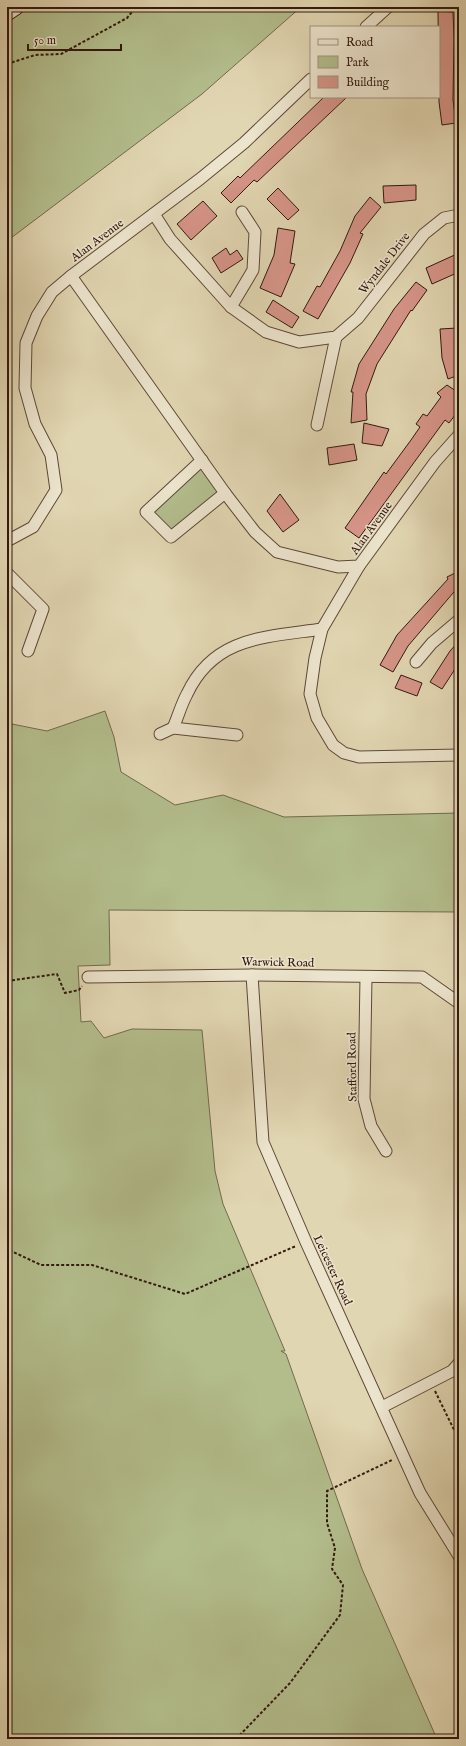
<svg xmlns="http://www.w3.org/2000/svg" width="466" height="1746" font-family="'IM FELL English',serif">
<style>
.green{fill:#b3bd8c;stroke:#726a4d}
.building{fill:#d79589;stroke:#32180e}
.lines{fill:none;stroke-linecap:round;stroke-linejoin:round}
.street-casing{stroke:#5e4837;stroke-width:13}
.secondary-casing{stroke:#32180e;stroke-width:17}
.path{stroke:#32180e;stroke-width:2;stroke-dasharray:3 2;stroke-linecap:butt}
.street{stroke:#ece4cd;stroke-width:11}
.secondary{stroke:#ece4cd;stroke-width:15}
.labels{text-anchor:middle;stroke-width:3;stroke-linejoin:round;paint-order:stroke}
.street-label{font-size:12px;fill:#32180e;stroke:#ece4cd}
</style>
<rect width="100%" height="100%" fill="#e1d6b2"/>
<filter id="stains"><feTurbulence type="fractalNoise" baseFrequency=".005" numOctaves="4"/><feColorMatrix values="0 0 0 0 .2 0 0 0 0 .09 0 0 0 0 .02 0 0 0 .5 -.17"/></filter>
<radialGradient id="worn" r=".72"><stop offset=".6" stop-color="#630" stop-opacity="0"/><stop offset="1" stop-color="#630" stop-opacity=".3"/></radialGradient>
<g class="green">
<path d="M28,7H301L202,94L7,241V21L18,15Z"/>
<path d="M202,463L221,491L172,531L152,516L157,506Z"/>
<path d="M105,711L114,737L121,772L175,805L223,795L284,817L459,813V912L109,910L110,965L78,966L81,1022L91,1021L104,1038L132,1029L202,1030L215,1171L223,1204L285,1351H281L286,1354L362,1569L437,1739H7V723L47,731Z"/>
</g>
<g class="building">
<path d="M438,11L453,12L454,38L453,100L456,123L442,125L439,102Z"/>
<path d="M324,97H347L257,182L254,180L231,203L221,193L238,176L240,178Z"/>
<path d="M416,185V200L384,203L383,186Z"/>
<path d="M278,188L299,210L288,220L267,199Z"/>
<path d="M370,197L381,207L360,233L363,234L350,263L318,319L303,311L317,286L320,287L340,251L355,216Z"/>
<path d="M203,201L217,216L191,240L177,224Z"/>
<path d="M278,228L295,231L290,263L295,264L281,297L260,288L274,255Z"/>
<path d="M226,248L230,255L237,250L243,259L221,273L212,258Z"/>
<path d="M459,253V272L432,284L426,268Z"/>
<path d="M416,282L427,290L412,311L411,310L377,364L366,394L367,420L351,423L353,392H351L359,364L394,309Z"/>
<path d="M273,300L299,317L292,328L266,312Z"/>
<path d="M457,328L459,375L448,379L442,358L440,329Z"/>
<path d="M447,385L459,393V410L449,423L445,420L359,538L345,528L384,472L386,474L411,440L420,427L416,424L423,414L427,416L441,397L437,393Z"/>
<path d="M364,423L389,429L382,446L362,443Z"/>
<path d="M354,444L357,460L329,465L327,448Z"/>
<path d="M280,494L299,520L283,532L267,511Z"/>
<path d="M459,571V586L408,646L393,672L380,665L397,635L448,579L447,577Z"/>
<path d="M459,641V663L442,689L430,682L450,651Z"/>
<path d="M401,675L422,683L417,696L395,688Z"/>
</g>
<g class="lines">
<defs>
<g id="street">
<path d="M366,27L388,7"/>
<path d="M311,79L244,143L200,179L71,276L225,493L255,532L277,552L338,567L359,566L435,462L459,435"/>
<path d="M154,214L170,239L231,307L266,332L299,342L336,337L358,318L424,234L444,218L459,215"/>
<path d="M231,307L253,270L255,232L242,212"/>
<path d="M317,425L336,337"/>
<path d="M202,460L146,512L171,537L225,493"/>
<path d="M7,541L33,527L56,490L51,455L35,424L25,388L26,343L37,316L52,292L71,276"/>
<path d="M359,566L322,629L315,658L310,694L317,718L333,745L344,753L359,757L459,755"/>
<path d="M7,573L43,609L28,651"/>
<path d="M416,662L432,643L459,620"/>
<path d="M173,728C178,717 181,705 187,694C214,636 267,637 322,629"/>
<path d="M160,734L173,728L237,735"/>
<path d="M252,975L263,1142L306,1242L420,1493L459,1556"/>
<path d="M88,977L252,975L422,977L459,1003"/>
<path d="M366,977L364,1099L371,1126L386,1151"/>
<path d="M382,1407L452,1371L459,1363"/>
</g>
<path id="secondary" d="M7,13L16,7"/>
</defs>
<use href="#street" class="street-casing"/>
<use href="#secondary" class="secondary-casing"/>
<g class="path">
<path d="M7,64L35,55L61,54L127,18L136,7"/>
<path d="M7,981L57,974L65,993L79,990L82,986"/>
<path d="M7,1246L9,1250L41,1265H92L185,1294L296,1246"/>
<path d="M435,1391L459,1440"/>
<path d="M236,1739L290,1683L340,1615L343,1585L332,1569L335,1548L327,1523V1491L392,1460"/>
</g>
<use href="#street" class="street"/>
<use href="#secondary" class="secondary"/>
</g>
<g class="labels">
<g class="street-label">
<text transform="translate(97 240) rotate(-37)" y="4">Alan Avenue</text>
<text transform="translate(384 263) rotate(-52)" y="4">Wyndale Drive</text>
<text transform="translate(371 528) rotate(-54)" y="4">Alan Avenue</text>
<text transform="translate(278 962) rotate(1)" y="4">Warwick Road</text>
<text transform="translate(352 1067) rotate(-91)" y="4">Stafford Road</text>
<text transform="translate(333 1270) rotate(65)" y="4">Leicester Road</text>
</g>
</g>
<rect width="466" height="1746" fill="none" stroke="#e1d6b2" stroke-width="24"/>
<rect x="8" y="8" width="450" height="1730" fill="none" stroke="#32180e" stroke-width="2"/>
<rect x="12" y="12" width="442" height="1722" fill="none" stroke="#32180e"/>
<rect x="310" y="26" width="130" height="72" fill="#ece4cd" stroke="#a29281"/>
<rect x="318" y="39" width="20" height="6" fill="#ece4cd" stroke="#a29281"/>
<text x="346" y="46" font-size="12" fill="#32180e">Road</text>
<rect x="318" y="56" width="20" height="12" fill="#b3bd8c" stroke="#a29281"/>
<text x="346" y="66" font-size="12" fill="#32180e">Park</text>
<rect x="318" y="76" width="20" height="12" fill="#d79589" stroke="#a29281"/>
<text x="346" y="86" font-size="12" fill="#32180e">Building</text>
<path d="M28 44v6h93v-6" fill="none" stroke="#32180e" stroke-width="2"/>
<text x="34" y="44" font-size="12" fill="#32180e" stroke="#ece4cd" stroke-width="3" paint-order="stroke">50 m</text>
<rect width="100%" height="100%" filter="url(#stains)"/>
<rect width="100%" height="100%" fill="url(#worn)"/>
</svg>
